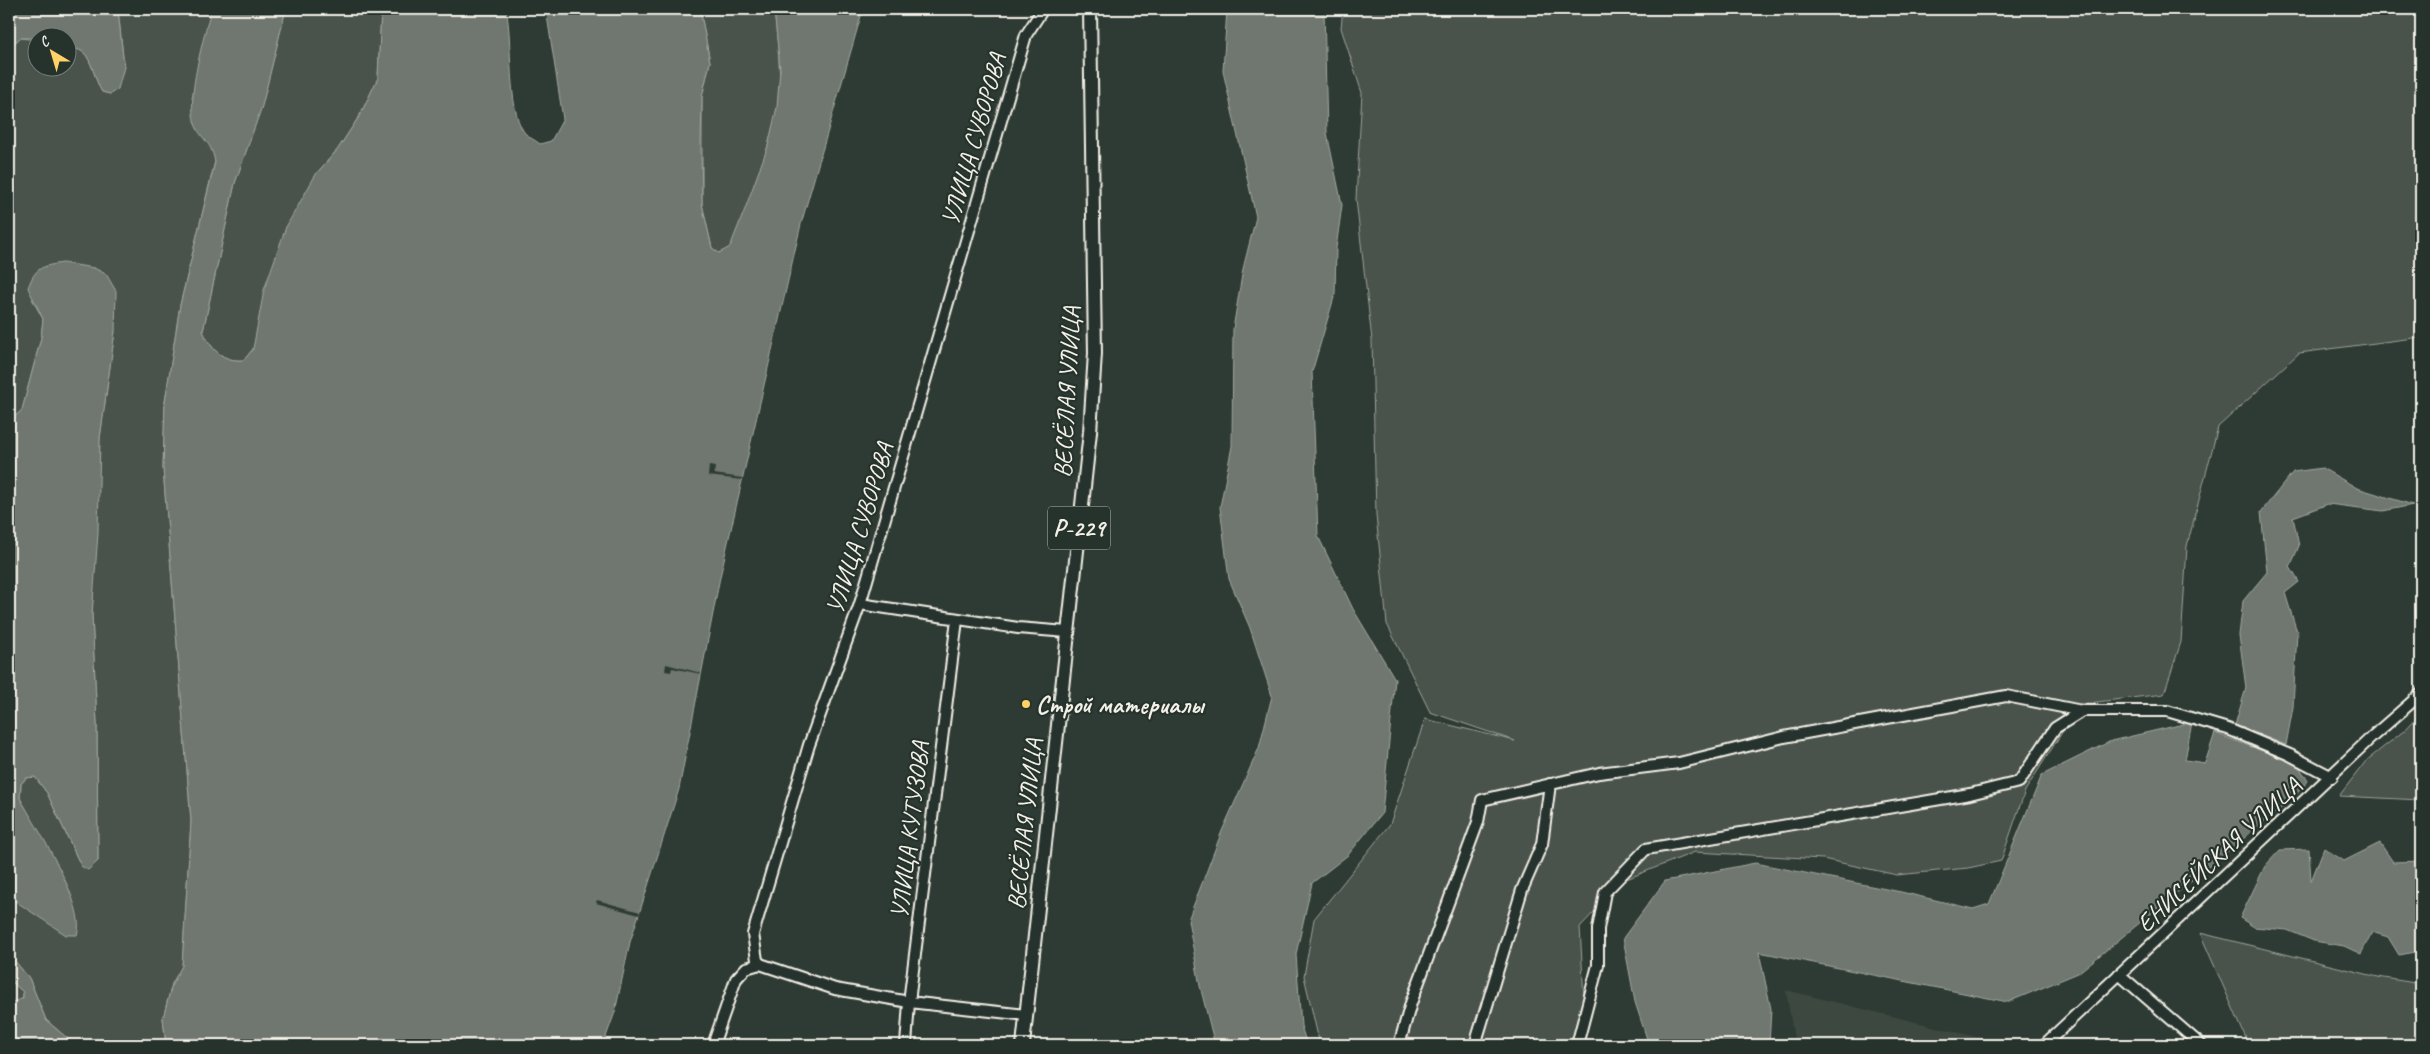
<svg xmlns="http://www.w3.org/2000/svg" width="2430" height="1054" font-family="Caveat,sans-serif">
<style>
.built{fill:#3c4841}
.green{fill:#48524c;stroke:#9ea29a}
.water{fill:#6f7770;stroke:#a4a8a0}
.pier{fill:#2e3b34}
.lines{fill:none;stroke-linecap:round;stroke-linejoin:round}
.minor-casing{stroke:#f4f1e8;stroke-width:14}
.major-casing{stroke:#f4f1e8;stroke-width:16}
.minor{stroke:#26332d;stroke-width:10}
.major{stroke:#26332d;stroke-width:12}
.poi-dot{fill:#ffd166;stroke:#26332d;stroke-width:2}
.labels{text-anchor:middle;stroke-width:4.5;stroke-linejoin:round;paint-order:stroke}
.shield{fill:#26332d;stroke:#b6b8b0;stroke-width:1}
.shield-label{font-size:24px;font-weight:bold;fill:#f4f1e8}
.street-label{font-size:25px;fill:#f4f1e8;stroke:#26332d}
.poi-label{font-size:25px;font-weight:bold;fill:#f4f1e8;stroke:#26332d;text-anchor:start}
</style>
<rect width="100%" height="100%" fill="#2e3b34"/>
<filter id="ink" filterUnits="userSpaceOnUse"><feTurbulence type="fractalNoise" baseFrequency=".02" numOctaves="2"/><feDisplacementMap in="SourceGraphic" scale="10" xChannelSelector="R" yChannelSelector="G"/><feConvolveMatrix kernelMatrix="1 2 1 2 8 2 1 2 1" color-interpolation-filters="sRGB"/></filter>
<g filter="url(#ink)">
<path class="built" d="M1786,990L2009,1045H1795Z"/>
<g class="green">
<path d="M118,9H211L192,98L204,138L213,148L215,161L180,305L165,402L163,468L191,821L182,966L172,984L163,1018L166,1045H75L46,1020L29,978L9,954V897L69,889L20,798L21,784L26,778L35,777L47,793L81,866L98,861L97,724L92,615L100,438L115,331L32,299L43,319L41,338L22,410L9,422V60L12,45L20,38L37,40L38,68H68V47C72,48 79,49 83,52C92,59 95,81 102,92L110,94L124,67Z"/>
<path d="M286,9H381L378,78L360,115L338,149L316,174L259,329L253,349L244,360C222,362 211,349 203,331L235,183L262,105Z"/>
<path d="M700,9H774C777,42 783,76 777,109C768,157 748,203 730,248L719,253L712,248L702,204V97L710,62Z"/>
<path d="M1343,9H2421V337L2299,353L2218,427L2187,546L2181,642L2164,694L2080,704L2025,791L2001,861L1968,868L1897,875L1823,859L1695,852L1624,880L1580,927L1586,1035L1582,1045H1320L1304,976L1314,919L1390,824L1425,719L1515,741L1430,712L1387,624L1376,515L1372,340L1356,199L1362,93L1341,28Z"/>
<path d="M2421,713V800L2339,796L2366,761L2405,730Z"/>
<path d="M2200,933L2378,977L2421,984V1045H2249Z"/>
<path d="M9,979L23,992V998L9,1004Z"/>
</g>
<g class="water">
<path d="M9,9H118L124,67L118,89L110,94L102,92C95,81 92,59 83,52C79,49 72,48 68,47V38H20L12,45L9,60Z"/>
<path d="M211,9H286L262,106L235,183L203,331C211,349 222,362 244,360L253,349L264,290L286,227L316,174L338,149L360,115L378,78L381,9H506C513,40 507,109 524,132C528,137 535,140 540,144L551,141L563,119L546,9H700L710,62L702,97L701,146L702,204L712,248L719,253L730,247L745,209L768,146L777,107L780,69L774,9H863L801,224L720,577L679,789L630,942L615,1012L603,1045H166L163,1018L172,984L182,966L191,821L163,468L165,402L180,305L215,162C211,140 201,140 195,124C186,97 204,38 211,9Z"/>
<path d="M1227,9H1324L1327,133L1342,205L1336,248L1335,294L1312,372L1318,536L1353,609L1395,679L1382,813L1348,855L1312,883L1296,954L1301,1026L1307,1045H1215L1200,986L1188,920L1222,831L1259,748L1272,696L1250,628L1229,579L1220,507L1232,446L1233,329L1243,269L1256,217L1223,71Z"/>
<path d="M63,263L94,268L106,274L116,291L115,331L100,438L98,533L92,615L97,724L98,861L88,870L81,866L47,793L35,777L26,778L21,784L20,798C35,825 88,907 77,935H66L9,897V422L22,410L41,338L43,319L28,288C35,267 42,266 63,263Z"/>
<path d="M2322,468L2357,488L2413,505L2383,511L2328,504L2293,517L2299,546L2290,567L2299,582L2285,593L2297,632L2293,707L2286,745L2235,725L2246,688L2239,635L2243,601L2267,572L2261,512L2293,472Z"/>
<path d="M2192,722L2185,760L2205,763L2215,733L2289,761L2300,768L2308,781L2292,799L2078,973L2008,1002L1759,952L1771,1009L1769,1045H1649L1635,1002L1623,938L1665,881L1755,863L1901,892L1973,909L1989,904L2042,775L2111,741Z"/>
<path d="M2380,843L2393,862L2421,861V951L2399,955L2388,937L2372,932L2361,954L2344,946L2314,941L2287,930L2254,927L2240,918L2265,866L2280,850L2309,849L2311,881L2324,848L2344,861Z"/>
<path d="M9,954L29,978L46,1020L75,1045H9V1004L23,998V992L9,979Z"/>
</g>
<g class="pier">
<path d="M709,466L715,467L714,474L742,478V480L708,476Z"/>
<path d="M666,664L701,673V674L672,668L671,672L665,671Z"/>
<path d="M597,900L640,912L639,915L596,903Z"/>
</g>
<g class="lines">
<defs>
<g id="minor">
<path d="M860,604L1018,628L1067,632"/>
<path d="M760,964L757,960L753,934L809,745L860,604L1026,35L1043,9"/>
<path d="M760,964L835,989L909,1002L1026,1015"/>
<path d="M2119,974L2201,1045"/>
<path d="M713,1045L736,979L746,968L760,964"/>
<path d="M906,1045L909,1002L957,620"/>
<path d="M1399,1045L1411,1003L1478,822L1482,800L1599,773L1679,763L1784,737L2006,696L2082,711H2167L2228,729L2290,755L2332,777"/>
<path d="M1475,1045L1522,890L1542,844L1550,784"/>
<path d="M1577,1045L1598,965V929L1605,892L1646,849L1970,794L2019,782L2055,728L2082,711"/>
<path d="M2044,1045L2374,735L2421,694"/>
</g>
<path id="major" d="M1023,1045L1090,432L1095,353L1090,9"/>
</defs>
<use href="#minor" class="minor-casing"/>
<use href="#major" class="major-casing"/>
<use href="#minor" class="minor"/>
<use href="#major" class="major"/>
</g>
</g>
<circle class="poi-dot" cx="1026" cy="704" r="5"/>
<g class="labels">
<rect class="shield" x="1048" y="506.5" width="62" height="43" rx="4"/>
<g class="shield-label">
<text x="1079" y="536">Р-229</text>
</g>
<g class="street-label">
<text transform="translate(973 139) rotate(-74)" y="9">УЛИЦА СУВОРОВА</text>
<text transform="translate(1066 392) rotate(-87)" y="9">ВЕСЁЛАЯ УЛИЦА</text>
<text transform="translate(859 528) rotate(-73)" y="9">УЛИЦА СУВОРОВА</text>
<text transform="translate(1024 824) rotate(-84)" y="9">ВЕСЁЛАЯ УЛИЦА</text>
<text transform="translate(909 830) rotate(-83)" y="9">УЛИЦА КУТУЗОВА</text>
<text transform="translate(2218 854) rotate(-43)" y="9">ЕНИСЕЙСКАЯ УЛИЦА</text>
</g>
<g class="poi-label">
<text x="1036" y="713">Строй материалы</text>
</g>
</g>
<rect width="2430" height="1054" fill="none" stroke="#26332d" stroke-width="30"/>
<rect x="15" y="15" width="2400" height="1024" fill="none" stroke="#f4f1e8" stroke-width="2" filter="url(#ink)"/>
<g transform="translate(52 52) rotate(322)"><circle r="24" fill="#26332d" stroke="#787f78"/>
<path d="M0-4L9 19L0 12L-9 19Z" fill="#ffd166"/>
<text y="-8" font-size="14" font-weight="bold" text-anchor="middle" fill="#f4f1e8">С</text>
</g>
</svg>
